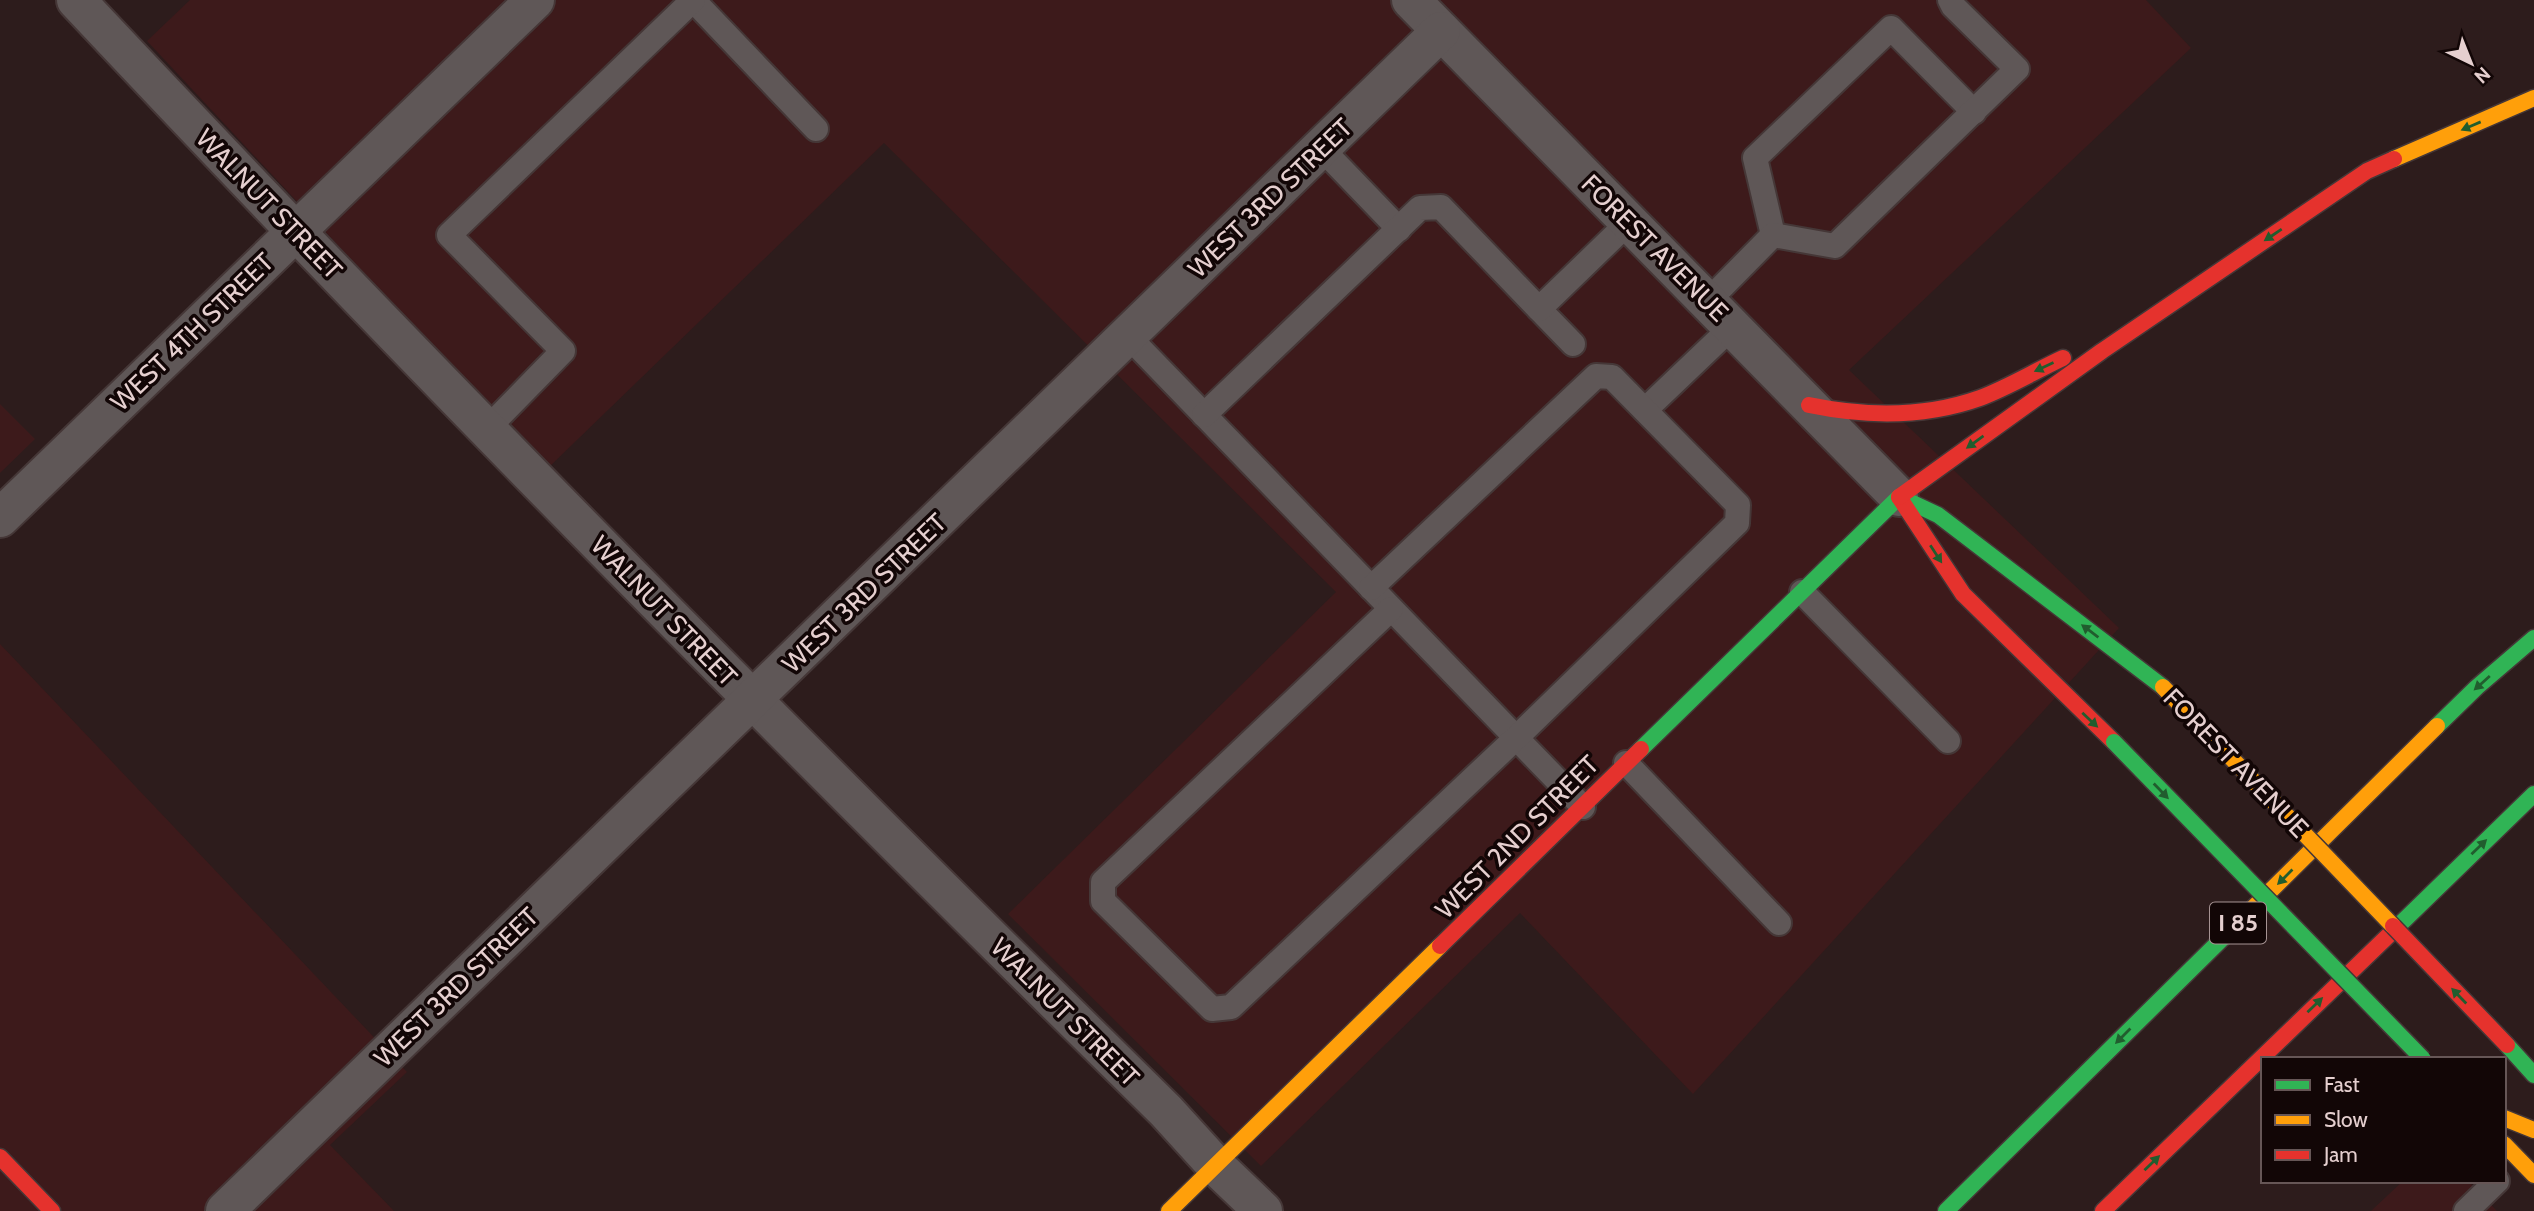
<svg xmlns="http://www.w3.org/2000/svg" width="2534" height="1211" font-family="Cabin,sans-serif">
<style>
.built{fill:#3d1a1b}
.lines{fill:none;stroke-linecap:round;stroke-linejoin:round}
.lane-casing{stroke:#453737;stroke-width:28}
.street-casing{stroke:#453737;stroke-width:42}
.fast-casing{stroke:#453737;stroke-width:19}
.slow-casing{stroke:#453737;stroke-width:19}
.jam-casing{stroke:#453737;stroke-width:19}
.lane{stroke:#5f5757;stroke-width:24}
.street{stroke:#5f5757;stroke-width:38}
.fast{stroke:#30b455;stroke-width:16}
.slow{stroke:#ff9f0a;stroke-width:16}
.jam{stroke:#e5322d;stroke-width:16}
.fast-bridge-casing{stroke:#453737;stroke-width:19;stroke-linecap:butt}
.slow-bridge-casing{stroke:#453737;stroke-width:19;stroke-linecap:butt}
.jam-bridge-casing{stroke:#453737;stroke-width:19;stroke-linecap:butt}
.fast-bridge{stroke:#30b455;stroke-width:16}
.slow-bridge{stroke:#ff9f0a;stroke-width:16}
.jam-bridge{stroke:#e5322d;stroke-width:16}
.oneway{fill:#215d2e}
.labels{text-anchor:middle;stroke-width:7;stroke-linejoin:round;paint-order:stroke}
.shield{fill:#120606;stroke:#a69393;stroke-width:2}
.shield-label{font-size:24px;font-weight:bold;fill:#e5cfcf}
.street-label{font-size:26px;fill:#e5cfcf;stroke:#120606}
</style>
<rect width="100%" height="100%" fill="#2d1c1c"/>
<g class="built">
<path d="M190,0H2146L2191,48L1849,370L2119,628L1693,1094L1520,913L1261,1166L1008,914L1336,592L884,143L547,469L147,41Z"/>
<path d="M0,404L35,439L0,473Z"/>
<path d="M0,644L407,1072L330,1145L394,1211H0Z"/>
<path d="M2403,1181H2468L2497,1211H2371Z"/>
</g>
<g class="lines">
<defs>
<g id="lane">
<path d="M694,1L816,129"/>
<path d="M1321,148L1399,229"/>
<path d="M1773,235L1755,158L1891,28L1974,112"/>
<path d="M1707,302L1773,235L1835,246L2017,69L1953,6L1950,0"/>
<path d="M1539,309L1573,344"/>
<path d="M1128,336L1583,807"/>
<path d="M1645,410L1732,327"/>
<path d="M1204,415L1420,208L1441,207L1539,309L1629,222"/>
<path d="M486,430L563,351L449,235L693,0"/>
<path d="M1371,588L1596,376L1612,377L1738,505L1737,523L1516,738L1231,1007L1212,1009L1103,901V882L1391,609"/>
<path d="M1802,592L1948,741"/>
<path d="M1626,763L1779,923"/>
<path d="M2466,1211L2497,1181"/>
</g>
<g id="street">
<path d="M76,0C431,378 796,747 1166,1111L1216,1166L1263,1211"/>
<path d="M1411,0L1899,497"/>
<path d="M0,518L535,0"/>
<path d="M225,1211L1441,31"/>
</g>
<g id="fast">
<path d="M1904,499L1938,515L2163,687"/>
<path d="M2437,726L2477,687L2534,638"/>
<path d="M1641,749L1899,497"/>
<path d="M2392,932L2534,794"/>
<path d="M2507,1045L2534,1075"/>
<path d="M1946,1211L2241,920"/>
</g>
<g id="slow">
<path d="M2394,159L2534,98"/>
<path d="M2241,920L2437,726"/>
<path d="M2504,1118L2534,1130"/>
<path d="M2504,1144L2534,1175"/>
<path d="M1169,1211L1440,946"/>
</g>
<g id="jam">
<path d="M1809,405C1867,417 1924,418 1980,398C2009,387 2035,371 2063,358"/>
<path d="M1899,497L1963,594L2114,742"/>
<path d="M1899,497L2102,351L2367,171L2394,159"/>
<path d="M1440,946L1641,749"/>
<path d="M0,1157L52,1211"/>
<path d="M2103,1211L2392,932"/>
</g>
</defs>
<use href="#lane" class="lane-casing"/>
<use href="#street" class="street-casing"/>
<use href="#fast" class="fast-casing"/>
<use href="#slow" class="slow-casing"/>
<use href="#jam" class="jam-casing"/>
<use href="#lane" class="lane"/>
<use href="#street" class="street"/>
<use href="#fast" class="fast"/>
<use href="#slow" class="slow"/>
<use href="#jam" class="jam"/>
<defs>
<path id="fast-bridge" d="M2114,742L2423,1059"/>
<path id="slow-bridge" d="M2163,687L2393,926"/>
<path id="jam-bridge" d="M2393,926L2507,1045"/>
</defs>
<use href="#fast-bridge" class="fast-bridge-casing"/>
<use href="#slow-bridge" class="slow-bridge-casing"/>
<use href="#jam-bridge" class="jam-bridge-casing"/>
<use href="#fast-bridge" class="fast-bridge"/>
<use href="#slow-bridge" class="slow-bridge"/>
<use href="#jam-bridge" class="jam-bridge"/>
</g>
<defs><path id="oneway-solid" d="M-6-.8H1V-3.2L6.5 0L1 3.2V.8H-6Z" transform="scale(1.75)"/></defs>
<g class="oneway">
<use href="#oneway-solid" transform="translate(2471 126) rotate(157)"/>
<use href="#oneway-solid" transform="translate(2273 235) rotate(146)"/>
<use href="#oneway-solid" transform="translate(2044 367) rotate(155)"/>
<use href="#oneway-solid" transform="translate(1975 442) rotate(144)"/>
<use href="#oneway-solid" transform="translate(1936 554) rotate(57)"/>
<use href="#oneway-solid" transform="translate(2090 631) rotate(-143)"/>
<use href="#oneway-solid" transform="translate(2482 683) rotate(138)"/>
<use href="#oneway-solid" transform="translate(2090 720) rotate(43)"/>
<use href="#oneway-solid" transform="translate(2161 791) rotate(46)"/>
<use href="#oneway-solid" transform="translate(2479 847) rotate(-44)"/>
<use href="#oneway-solid" transform="translate(2285 877) rotate(135)"/>
<use href="#oneway-solid" transform="translate(2459 996) rotate(-134)"/>
<use href="#oneway-solid" transform="translate(2315 1005) rotate(-44)"/>
<use href="#oneway-solid" transform="translate(2123 1036) rotate(135)"/>
<use href="#oneway-solid" transform="translate(2152 1163) rotate(-44)"/>
</g>
<g class="labels">
<rect class="shield" x="2210" y="902.5" width="56" height="41" rx="5"/>
<g class="shield-label">
<text x="2238" y="931">I 85</text>
</g>
<g class="street-label">
<text transform="translate(1270 198) rotate(-44)" y="9">WEST 3RD STREET</text>
<text transform="translate(269 204) rotate(46)" y="9">WALNUT STREET</text>
<text transform="translate(1655 248) rotate(45)" y="9">FOREST AVENUE</text>
<text transform="translate(192 332) rotate(-44)" y="9">WEST 4TH STREET</text>
<text transform="translate(864 593) rotate(-44)" y="9">WEST 3RD STREET</text>
<text transform="translate(664 611) rotate(46)" y="9">WALNUT STREET</text>
<text transform="translate(2236 763) rotate(46)" y="9">FOREST AVENUE</text>
<text transform="translate(1517 837) rotate(-45)" y="9">WEST 2ND STREET</text>
<text transform="translate(456 987) rotate(-44)" y="9">WEST 3RD STREET</text>
<text transform="translate(1065 1012) rotate(45)" y="9">WALNUT STREET</text>
</g>
</g>
<rect x="2261" y="1057" width="245" height="126" fill="#120606" stroke="#665656" stroke-width="2"/>
<rect x="2275" y="1080" width="35" height="10" fill="#30b455" stroke="#665656" stroke-width="2"/>
<text x="2324" y="1092" font-size="21" fill="#e5cfcf">Fast</text>
<rect x="2275" y="1115" width="35" height="10" fill="#ff9f0a" stroke="#665656" stroke-width="2"/>
<text x="2324" y="1127" font-size="21" fill="#e5cfcf">Slow</text>
<rect x="2275" y="1150" width="35" height="10" fill="#e5322d" stroke="#665656" stroke-width="2"/>
<text x="2324" y="1162" font-size="21" fill="#e5cfcf">Jam</text>
<g transform="translate(2471 63) rotate(137)" stroke="#120606" stroke-width="5" paint-order="stroke">
<path d="M0-5L12 26L0 18L-12 26Z" fill="#e5cfcf"/>
<text y="-10" font-size="19" font-weight="bold" text-anchor="middle" fill="#e5cfcf">N</text>
</g>
</svg>
